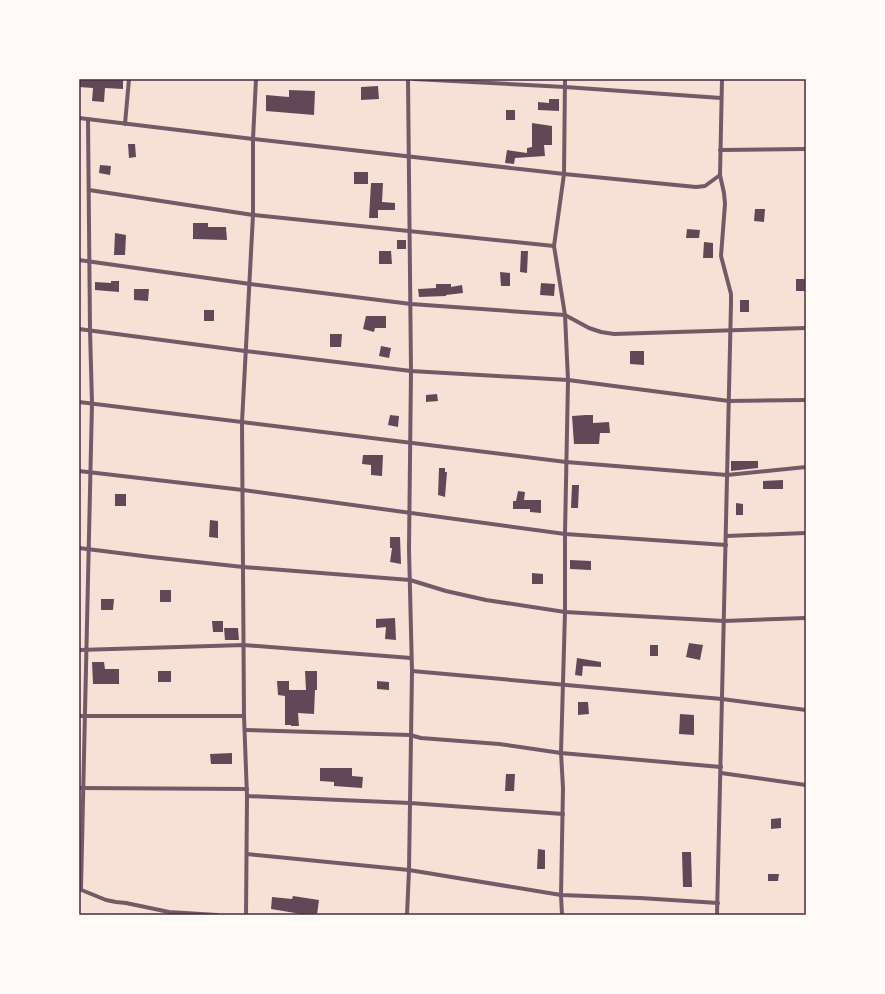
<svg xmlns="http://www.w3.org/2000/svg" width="885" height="994" font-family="Figtree,sans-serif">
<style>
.building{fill:#644757}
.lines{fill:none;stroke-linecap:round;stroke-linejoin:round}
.minor{stroke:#755966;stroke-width:4}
.neatline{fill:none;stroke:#4a2c40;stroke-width:1.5}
</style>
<rect width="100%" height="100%" fill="#f7e1d7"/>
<g class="building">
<path d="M79,79H123V89L105,88L104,102L92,101L93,88L79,87Z"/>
<path d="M378,86L379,99L361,100V87Z"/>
<path d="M289,90L315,91L314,115L266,111V95L289,97Z"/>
<path d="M549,99H559V111L538,110V102L549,103Z"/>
<rect x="506" y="110" width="9" height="10"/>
<path d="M532,123L552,126V145H544L545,156L515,158L514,164L505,163L507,150L527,153V148L532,147Z"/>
<path d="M128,144H135L136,157L129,158Z"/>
<path d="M100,165L111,166L110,175L99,173Z"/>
<rect x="354" y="172" width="14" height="12"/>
<path d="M371,183H383L382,202L395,203V210H378V218H369Z"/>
<path d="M755,209H765L764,222L754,221Z"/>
<path d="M193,223H208V227H226L227,240L193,239Z"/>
<path d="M687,229L700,230L699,238H686Z"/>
<path d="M115,233L126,235L125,255H114Z"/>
<rect x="397" y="240" width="9" height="9"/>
<path d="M704,242L713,243V258H703Z"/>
<path d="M379,251H391L392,264H379Z"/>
<path d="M521,251H528L527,273L520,272Z"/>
<path d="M500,272L510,273V286H501Z"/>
<rect x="796" y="279" width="10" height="12"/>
<path d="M111,281H119V292L95,290V282L111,283Z"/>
<path d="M541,283L555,284L554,296L540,295Z"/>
<path d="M436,284H451V287L462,285L463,293L446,295V296L419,297L418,289L436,288Z"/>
<path d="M134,289H149L148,301L134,300Z"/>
<rect x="740" y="300" width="9" height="12"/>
<rect x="204" y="310" width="10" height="11"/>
<path d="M366,316H386V328H375L374,332L363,329Z"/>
<path d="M330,334H342L341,347H330Z"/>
<path d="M381,346L391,348L389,358L379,356Z"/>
<path d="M630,351H644V365L630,364Z"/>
<path d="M437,394L438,401L426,402V395Z"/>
<path d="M390,415L399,416L398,427L388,425Z"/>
<path d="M586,415H593V423L609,422L610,433H600L599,444H574L572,416Z"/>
<path d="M363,455H383L382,476L371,475V465L362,464Z"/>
<path d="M731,461H758V468L731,471Z"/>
<path d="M439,468H445V472H447L445,497L438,495Z"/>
<path d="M783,480V489H763V481Z"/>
<path d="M572,485H579L578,508H571Z"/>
<path d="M518,491L525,492L524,500H541V513L530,512V509H513V501H516Z"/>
<rect x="115" y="494" width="11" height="12"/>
<path d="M736,503L743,504V515H736Z"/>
<path d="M210,520L218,521V538L209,537Z"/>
<path d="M390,537H400L401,564L390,562L392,548H390Z"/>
<path d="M570,560L591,561V570L570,569Z"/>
<path d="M532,573L543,574V584H532Z"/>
<rect x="160" y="590" width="11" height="12"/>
<path d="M101,599H114L113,610H101Z"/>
<path d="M395,618L396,640L385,639L386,627L376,628V619Z"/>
<path d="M212,621H223V632H213Z"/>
<path d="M224,628H238L239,640H225Z"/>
<path d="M689,643L703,645L700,660L686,657Z"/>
<rect x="650" y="645" width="8" height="11"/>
<path d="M577,658L601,662V667L583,666L582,676L575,675Z"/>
<path d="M92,662H104L105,669H119V684H93Z"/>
<rect x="158" y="671" width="13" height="11"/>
<path d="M305,671H317V690H315L314,714L298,713L299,726H291V725H285V696L278,695L277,681H289V690H306Z"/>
<path d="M377,681L389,682V690L377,689Z"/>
<path d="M578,702H588L589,714L578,715Z"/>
<path d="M680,714L694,715V735L679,734Z"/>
<path d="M232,753V764H211L210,754Z"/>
<path d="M320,768H352V776L363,777L362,788L334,786V782L320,781Z"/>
<path d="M506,774H515L514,791H505Z"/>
<path d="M781,818V828L771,829V819Z"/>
<path d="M538,849L545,850V869H537Z"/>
<path d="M682,852H691L692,887H683Z"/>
<path d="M768,874H779L778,881H768Z"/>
<path d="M293,896L319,900L317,915H307L271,909L272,897L292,899Z"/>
</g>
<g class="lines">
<g class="minor">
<path d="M414,79L565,87L721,98"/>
<path d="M565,79L564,174L696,187L705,186L720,175"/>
<path d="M79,118L253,139L529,170L564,174L554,246L565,315L589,328L601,332L614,334L806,328"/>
<path d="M125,124L129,79"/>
<path d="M720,150L806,149"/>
<path d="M89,190L253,215L554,246"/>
<path d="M79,260L250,284L411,304L565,315L568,380L565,534V612L561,753L563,788L561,895L562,915"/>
<path d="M79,329L245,351L411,371L568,380L729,401L806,400"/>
<path d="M79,402L566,462L727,475L806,467"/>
<path d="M79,471L243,490L565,534L726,545"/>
<path d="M726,536L806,533"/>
<path d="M79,548L151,557L243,567L410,580L446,591L486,600L565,612L724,621L806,618"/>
<path d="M79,650L244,645L411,658"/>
<path d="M412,671L722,699L806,710"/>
<path d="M79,716H244"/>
<path d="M245,730L410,735L421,738L499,744L561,753L721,767"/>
<path d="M721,773L806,785"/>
<path d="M79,788L247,789"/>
<path d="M247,796L410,803L563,814"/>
<path d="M247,854L409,870L561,895L640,898L718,903"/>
<path d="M79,889L106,900L116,902L126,903L169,912L217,915"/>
<path d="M81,889L92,403L90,330L88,119"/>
<path d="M246,915L247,796L244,716L242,422L253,215V139L256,79"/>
<path d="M407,915L409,870L412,671L409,549L411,371L408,79"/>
<path d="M717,915L731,303V294L721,256L725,204L724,193L720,175L722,79"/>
</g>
</g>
<rect width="885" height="994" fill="none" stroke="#fffaf5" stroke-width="160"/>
<rect x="80" y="80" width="725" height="834" class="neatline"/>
</svg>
